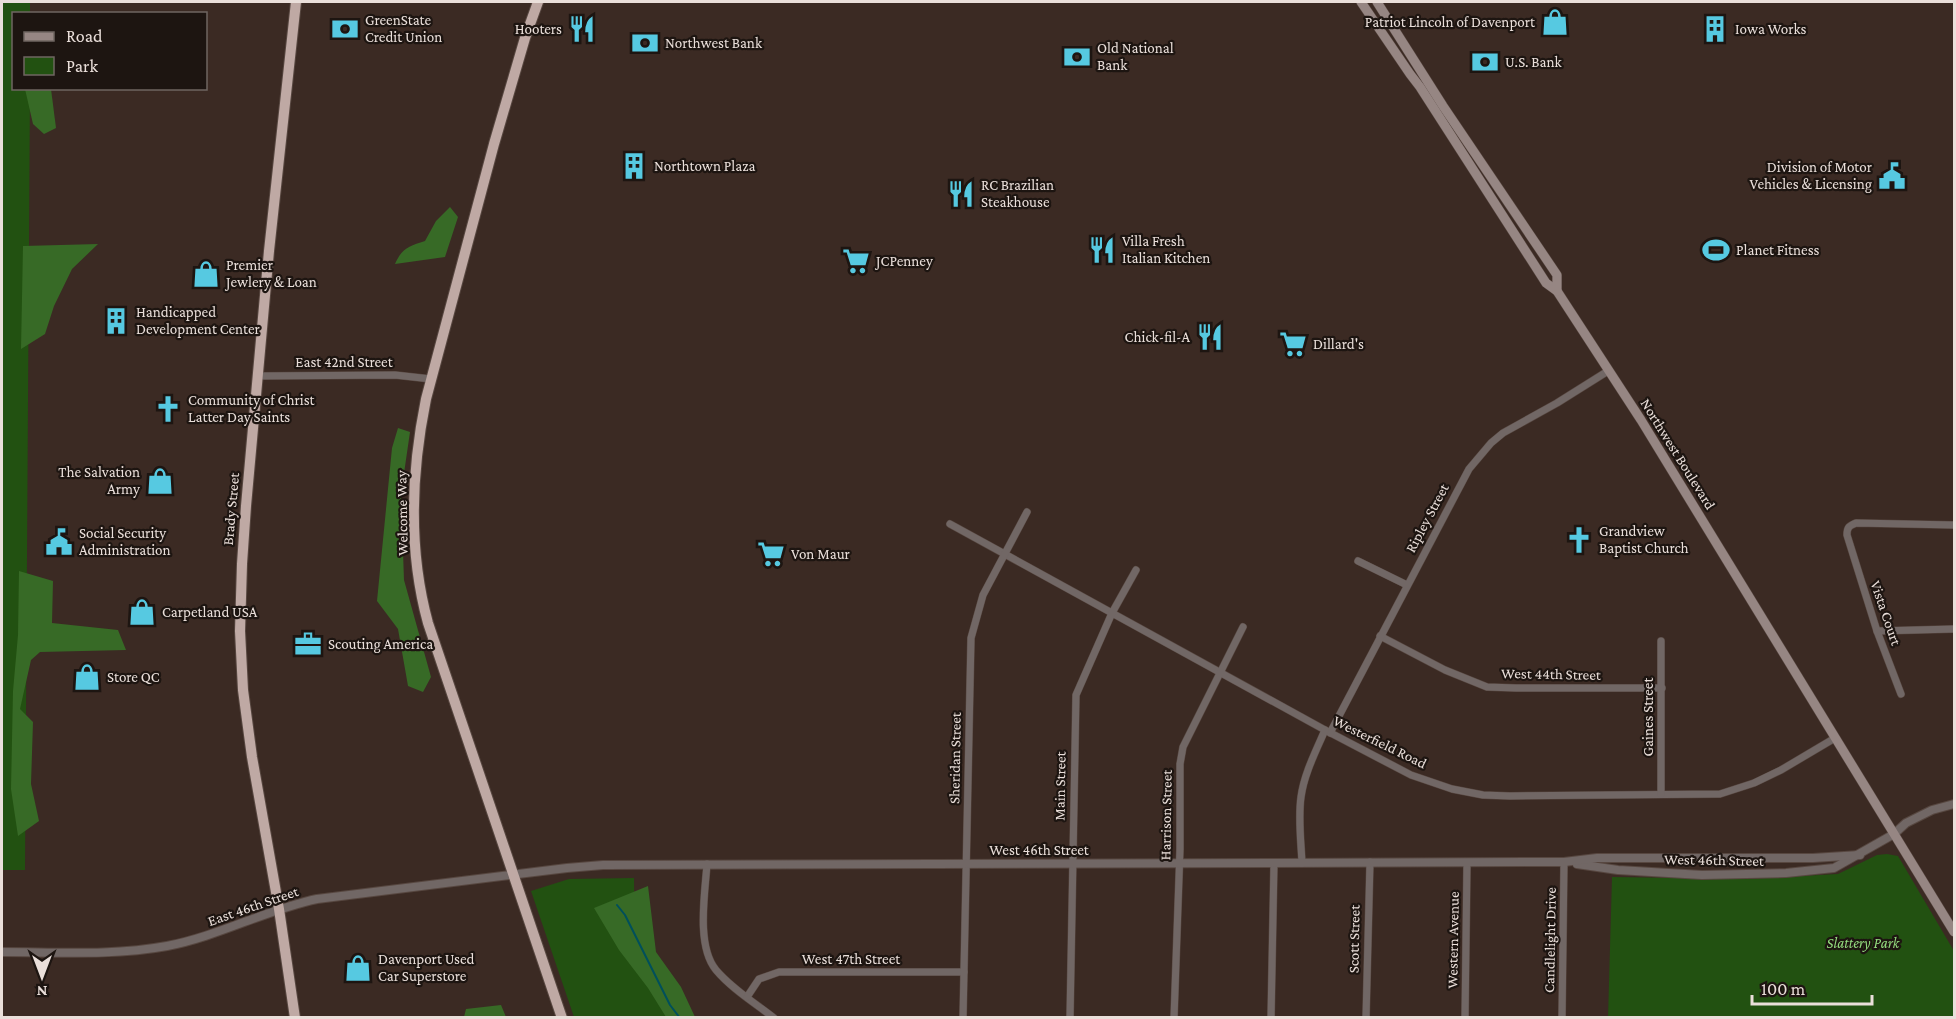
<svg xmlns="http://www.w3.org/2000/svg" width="1956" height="1019" font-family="'Crimson Pro',serif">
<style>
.green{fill:#225111}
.forest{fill:#376a26}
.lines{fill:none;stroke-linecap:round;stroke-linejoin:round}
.stream{stroke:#004f5b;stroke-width:2}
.minor-casing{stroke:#574740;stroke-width:8}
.tertiary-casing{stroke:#574740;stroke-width:10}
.secondary-casing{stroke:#574740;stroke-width:10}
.trunk-casing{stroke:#574740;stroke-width:12}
.minor{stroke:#716765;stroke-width:7}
.tertiary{stroke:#716765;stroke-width:8}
.secondary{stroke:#968683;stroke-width:9}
.trunk{stroke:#bfa9a4;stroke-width:10}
.labels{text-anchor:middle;stroke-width:4.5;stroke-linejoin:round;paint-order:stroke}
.poi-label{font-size:15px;fill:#eadfda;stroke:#1d1511;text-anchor:start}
.street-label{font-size:15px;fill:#eadfda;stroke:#1d1511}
.park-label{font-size:15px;font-style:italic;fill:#93db7e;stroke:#1d1511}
</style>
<rect width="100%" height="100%" fill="#3b2a23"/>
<g class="green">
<path d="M2,2H30V13L14,14V88L30,89L25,870H2Z"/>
<path d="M1887,854L1898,856L1954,951V1017L1608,1018L1612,877L1749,879L1838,874L1877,855Z"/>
<path d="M634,878L635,962L671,1017H574L531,891L569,879Z"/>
</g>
<g class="forest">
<path d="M25,89H51L56,128L44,134L33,124Z"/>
<path d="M450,207L458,217L445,257L395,264C402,248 409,246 425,241L436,221Z"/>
<path d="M98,244L72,269L54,306L45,334L21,349L23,246Z"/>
<path d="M398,428L410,432L401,494L404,580L431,677L423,692L408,686L398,629L377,601L392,448Z"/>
<path d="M19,571L53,581L52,623L118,630L126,650L40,652L31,660L20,709L33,722L31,784L39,821L18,836L11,789L13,691L18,635Z"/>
<path d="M648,886L656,952L681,987L695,1017H666L648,988L619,950L594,908Z"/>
<path d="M501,1005L506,1017H464L466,1009Z"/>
</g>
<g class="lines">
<path class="stream" d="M617,905L625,915L670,1005L680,1018"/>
<defs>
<g id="minor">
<path d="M258,376L395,375L431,379"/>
<path d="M950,524L1325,730L1411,775L1452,789L1483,795L1510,796L1720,794L1754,783L1781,770L1835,738"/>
<path d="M1358,561L1407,585"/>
<path d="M1877,631L1954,629"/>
<path d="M1380,636L1445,670L1487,687L1516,688H1662"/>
<path d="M1901,694L1877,631L1847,535C1847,527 1849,526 1856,523L1954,525"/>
<path d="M1330,733L1469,469L1491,443L1503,433L1557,403L1608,371"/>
<path d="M1661,794V641"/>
<path d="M1302,863C1301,841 1298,818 1301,797C1304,774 1316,751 1325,730"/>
<path d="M707,864C705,893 696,946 716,970C732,989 755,1003 774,1018"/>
<path d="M747,997L759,979L779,972H964"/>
<path d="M963,1018L971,638L983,595L1027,512"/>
<path d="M1070,1018L1076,695L1112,613L1136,570"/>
<path d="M1174,1018L1180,849V764L1183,747L1243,627"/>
<path d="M1271,1018L1274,863"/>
<path d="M1366,1018L1370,862"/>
<path d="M1465,1018L1467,863"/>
<path d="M1562,1018L1564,862"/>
</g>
<g id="tertiary">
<path d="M1577,864L1618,870L1702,875L1786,873L1834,868L1894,834L1906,823L1932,810L1954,804"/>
<path d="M2,952C56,952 113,956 167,946C219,936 265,910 317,899L567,868L603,865L1564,862L1597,858H1813L1860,855"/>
</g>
<g id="secondary">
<path d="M1361,2L1410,74L1420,87L1546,283L1557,291L1641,420L1954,932"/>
<path d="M1377,2L1443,106L1557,275V291"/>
</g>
<g id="trunk">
<path d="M538,2L525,38L494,144L426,399C411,473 408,550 428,623L562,1018"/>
<path d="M295,1018L279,909L252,757L243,690L240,631L242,564L246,506L269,251L296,2"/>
</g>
</defs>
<use href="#minor" class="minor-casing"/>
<use href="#tertiary" class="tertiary-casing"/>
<use href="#secondary" class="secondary-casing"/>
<use href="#trunk" class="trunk-casing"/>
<use href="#minor" class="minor"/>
<use href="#tertiary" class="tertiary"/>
<use href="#secondary" class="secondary"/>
<use href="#trunk" class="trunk"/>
</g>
<defs>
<symbol id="shop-bare" viewBox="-9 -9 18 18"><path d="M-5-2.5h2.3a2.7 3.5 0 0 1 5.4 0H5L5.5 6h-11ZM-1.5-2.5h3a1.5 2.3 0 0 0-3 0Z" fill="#56c9e1" stroke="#1d1511" stroke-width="2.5" paint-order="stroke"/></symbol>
<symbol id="bank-bare" viewBox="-9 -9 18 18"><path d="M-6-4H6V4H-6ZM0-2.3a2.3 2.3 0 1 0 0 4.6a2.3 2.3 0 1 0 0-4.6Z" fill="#56c9e1" stroke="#1d1511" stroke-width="2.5" paint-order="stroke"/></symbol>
<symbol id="restaurant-bare" viewBox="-9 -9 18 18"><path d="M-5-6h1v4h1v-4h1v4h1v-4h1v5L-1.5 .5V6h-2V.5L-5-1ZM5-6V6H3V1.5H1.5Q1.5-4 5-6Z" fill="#56c9e1" stroke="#1d1511" stroke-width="2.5" paint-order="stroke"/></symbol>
<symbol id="building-bare" viewBox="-9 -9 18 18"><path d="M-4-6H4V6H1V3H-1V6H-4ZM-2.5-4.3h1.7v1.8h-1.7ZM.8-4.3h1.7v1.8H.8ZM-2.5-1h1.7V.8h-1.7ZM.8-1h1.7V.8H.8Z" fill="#56c9e1" stroke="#1d1511" stroke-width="2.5" paint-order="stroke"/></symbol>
<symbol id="civic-bare" viewBox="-9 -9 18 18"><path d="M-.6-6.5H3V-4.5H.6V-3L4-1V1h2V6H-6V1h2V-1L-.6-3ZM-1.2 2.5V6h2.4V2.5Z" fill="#56c9e1" stroke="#1d1511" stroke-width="2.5" paint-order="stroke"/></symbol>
<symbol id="stadium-bare" viewBox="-9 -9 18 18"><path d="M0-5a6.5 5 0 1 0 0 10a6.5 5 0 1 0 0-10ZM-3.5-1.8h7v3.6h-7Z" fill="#56c9e1" stroke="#1d1511" stroke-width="2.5" paint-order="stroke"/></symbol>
<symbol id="supermarket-bare" viewBox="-9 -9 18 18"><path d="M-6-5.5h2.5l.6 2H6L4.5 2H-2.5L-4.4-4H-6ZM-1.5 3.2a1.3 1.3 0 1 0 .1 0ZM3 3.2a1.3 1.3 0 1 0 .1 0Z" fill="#56c9e1" stroke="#1d1511" stroke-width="2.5" paint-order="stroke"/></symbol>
<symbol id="church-bare" viewBox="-9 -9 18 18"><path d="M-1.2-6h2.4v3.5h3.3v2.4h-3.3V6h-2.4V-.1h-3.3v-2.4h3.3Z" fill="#56c9e1" stroke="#1d1511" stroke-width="2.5" paint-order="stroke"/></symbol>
<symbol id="office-bare" viewBox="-9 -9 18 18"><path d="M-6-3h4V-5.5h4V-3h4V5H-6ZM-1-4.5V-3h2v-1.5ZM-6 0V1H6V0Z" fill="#56c9e1" stroke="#1d1511" stroke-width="2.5" paint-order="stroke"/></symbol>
</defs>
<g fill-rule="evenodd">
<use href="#shop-bare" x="1536" y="3" width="38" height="38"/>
<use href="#bank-bare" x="326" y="10" width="38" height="38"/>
<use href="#restaurant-bare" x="563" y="10" width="38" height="38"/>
<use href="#building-bare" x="1696" y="10" width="38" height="38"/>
<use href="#bank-bare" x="626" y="24" width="38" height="38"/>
<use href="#bank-bare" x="1058" y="38" width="38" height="38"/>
<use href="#bank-bare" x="1466" y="43" width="38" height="38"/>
<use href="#building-bare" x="615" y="147" width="38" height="38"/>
<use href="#civic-bare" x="1873" y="157" width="38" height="38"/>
<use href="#restaurant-bare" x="942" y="175" width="38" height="38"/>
<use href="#restaurant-bare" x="1083" y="231" width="38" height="38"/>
<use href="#stadium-bare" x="1697" y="231" width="38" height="38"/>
<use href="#supermarket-bare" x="837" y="242" width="38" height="38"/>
<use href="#shop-bare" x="187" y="255" width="38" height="38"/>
<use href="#building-bare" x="97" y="302" width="38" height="38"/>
<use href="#restaurant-bare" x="1191" y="318" width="38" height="38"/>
<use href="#supermarket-bare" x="1274" y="325" width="38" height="38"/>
<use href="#church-bare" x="149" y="390" width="38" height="38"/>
<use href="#shop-bare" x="141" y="462" width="38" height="38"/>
<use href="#church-bare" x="1560" y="521" width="38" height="38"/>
<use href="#civic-bare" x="40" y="523" width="38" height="38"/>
<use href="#supermarket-bare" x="752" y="535" width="38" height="38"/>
<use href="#shop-bare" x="123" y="593" width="38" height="38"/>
<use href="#office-bare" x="289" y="625" width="38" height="38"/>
<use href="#shop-bare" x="68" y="658" width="38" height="38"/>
<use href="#shop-bare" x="339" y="949" width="38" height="38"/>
</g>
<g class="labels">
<g class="poi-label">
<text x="365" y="25">GreenState<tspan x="365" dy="17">Credit Union</tspan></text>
<text x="1535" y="27" text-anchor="end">Patriot Lincoln of Davenport</text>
<text x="562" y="34" text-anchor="end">Hooters</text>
<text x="1735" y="34">Iowa Works</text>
<text x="665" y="48">Northwest Bank</text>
<text x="1097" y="53">Old National<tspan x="1097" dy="17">Bank</tspan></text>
<text x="1505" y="67">U.S. Bank</text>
<text x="654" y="171">Northtown Plaza</text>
<text x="1872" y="172" text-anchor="end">Division of Motor<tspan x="1872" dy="17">Vehicles &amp; Licensing</tspan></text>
<text x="981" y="190">RC Brazilian<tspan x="981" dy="17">Steakhouse</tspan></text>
<text x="1122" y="246">Villa Fresh<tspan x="1122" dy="17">Italian Kitchen</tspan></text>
<text x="1736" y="255">Planet Fitness</text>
<text x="876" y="266">JCPenney</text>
<text x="226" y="270">Premier<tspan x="226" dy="17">Jewlery &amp; Loan</tspan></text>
<text x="136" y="317">Handicapped<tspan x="136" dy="17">Development Center</tspan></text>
<text x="1190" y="342" text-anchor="end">Chick-fil-A</text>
<text x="1313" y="349">Dillard's</text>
<text x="188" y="405">Community of Christ<tspan x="188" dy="17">Latter Day Saints</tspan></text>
<text x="140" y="477" text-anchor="end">The Salvation<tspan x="140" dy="17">Army</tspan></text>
<text x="1599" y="536">Grandview<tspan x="1599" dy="17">Baptist Church</tspan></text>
<text x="79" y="538">Social Security<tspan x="79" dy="17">Administration</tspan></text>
<text x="791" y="559">Von Maur</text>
<text x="162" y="617">Carpetland USA</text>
<text x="328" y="649">Scouting America</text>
<text x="107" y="682">Store QC</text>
<text x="378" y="964">Davenport Used<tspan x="378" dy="17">Car Superstore</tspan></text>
</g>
<g class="street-label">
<text x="344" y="367">East 42nd Street</text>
<text transform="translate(1678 454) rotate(58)" y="5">Northwest Boulevard</text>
<text transform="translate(231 509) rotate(-85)" y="5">Brady Street</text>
<text transform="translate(402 513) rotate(-91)" y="5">Welcome Way</text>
<text transform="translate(1427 518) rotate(-62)" y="5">Ripley Street</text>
<text transform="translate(1886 613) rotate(71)" y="5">Vista Court</text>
<text transform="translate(1551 674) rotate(1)" y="5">West 44th Street</text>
<text transform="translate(1648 717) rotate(-90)" y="5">Gaines Street</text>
<text transform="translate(1380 742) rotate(26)" y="5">Westerfield Road</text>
<text transform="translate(955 758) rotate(-89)" y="5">Sheridan Street</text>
<text transform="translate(1060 786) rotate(-89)" y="5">Main Street</text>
<text transform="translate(1166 815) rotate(-89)" y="5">Harrison Street</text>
<text x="1039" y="855">West 46th Street</text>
<text transform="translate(1714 860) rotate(1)" y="5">West 46th Street</text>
<text transform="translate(253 906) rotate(-19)" y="5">East 46th Street</text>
<text transform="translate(1354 939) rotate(-89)" y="5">Scott Street</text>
<text transform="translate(1453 940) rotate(-89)" y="5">Western Avenue</text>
<text transform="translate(1550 940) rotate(-89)" y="5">Candlelight Drive</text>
<text x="851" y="964">West 47th Street</text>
</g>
<g class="park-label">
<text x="1863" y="948">Slattery Park</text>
</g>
</g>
<rect width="1956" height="1019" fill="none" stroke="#eadfda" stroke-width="6"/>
<rect x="12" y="12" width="195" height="78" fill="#1d1511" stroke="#6f6661" stroke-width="1.5"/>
<rect x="24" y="32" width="30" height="9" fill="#968683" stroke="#6f6661" stroke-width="1.5"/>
<text x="66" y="42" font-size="18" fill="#eadfda">Road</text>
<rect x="24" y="57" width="30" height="18" fill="#225111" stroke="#6f6661" stroke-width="1.5"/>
<text x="66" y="72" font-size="18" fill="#eadfda">Park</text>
<g transform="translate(42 977) rotate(180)" stroke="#1d1511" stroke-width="4.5" paint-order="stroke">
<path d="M0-4.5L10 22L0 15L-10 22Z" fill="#eadfda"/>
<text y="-9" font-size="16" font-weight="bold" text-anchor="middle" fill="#eadfda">N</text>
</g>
<path d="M1752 995v9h120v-9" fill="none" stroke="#eadfda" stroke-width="3"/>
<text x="1761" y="995" font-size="18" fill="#eadfda" stroke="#1d1511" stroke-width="4.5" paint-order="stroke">100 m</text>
</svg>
